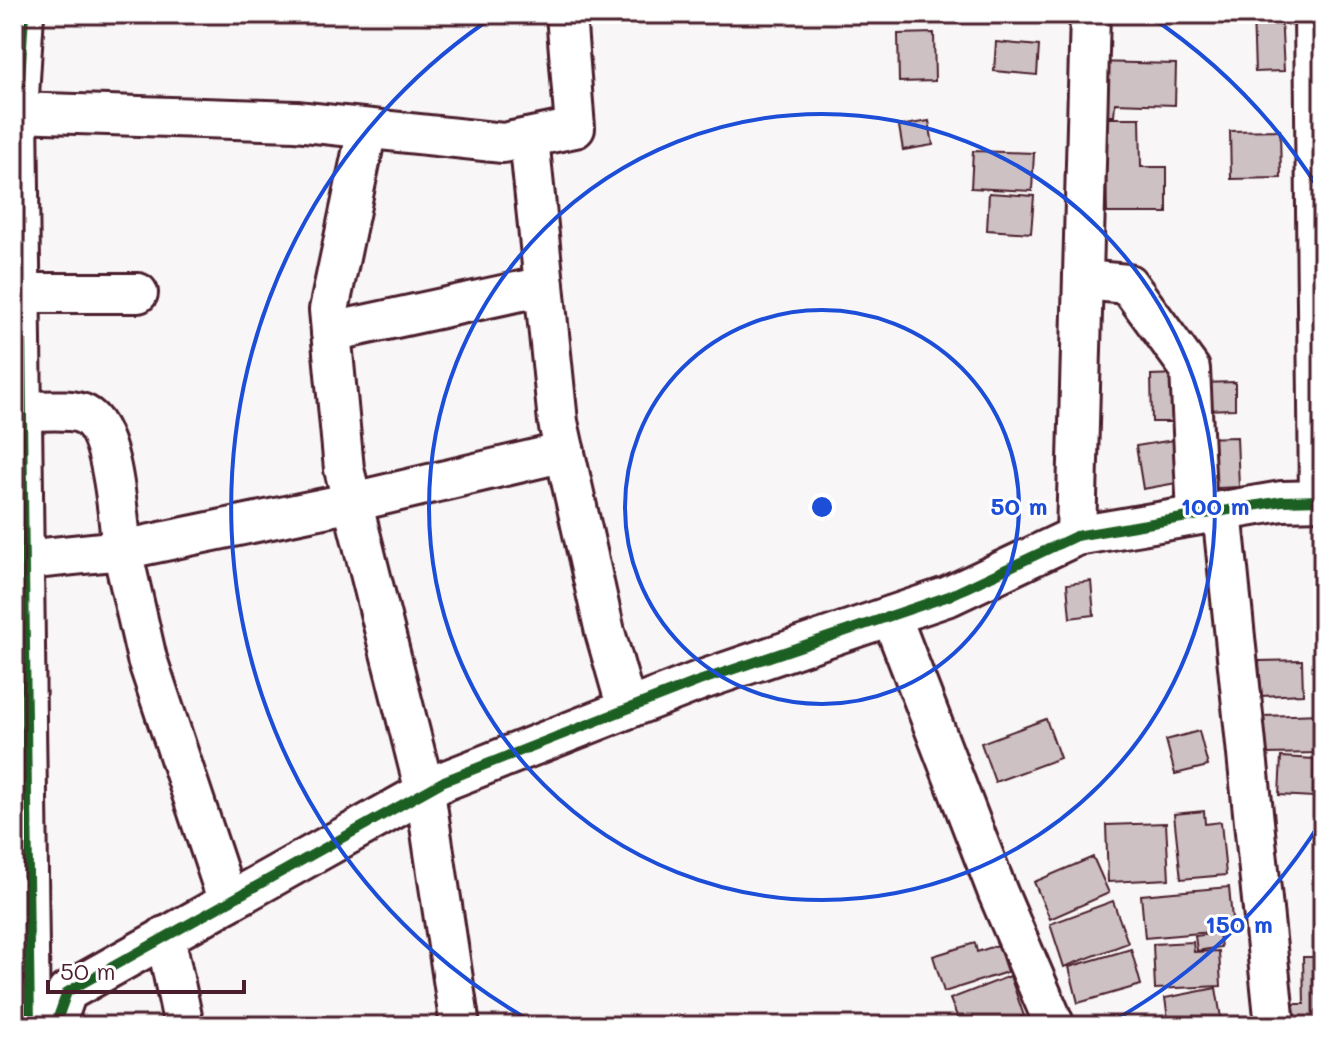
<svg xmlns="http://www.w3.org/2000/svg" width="1337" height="1040" font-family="Mali,sans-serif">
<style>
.building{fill:#cdc1c4;stroke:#4a1f2b;stroke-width:2}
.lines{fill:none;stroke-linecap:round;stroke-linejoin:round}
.minor-casing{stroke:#4a1f2b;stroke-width:44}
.minor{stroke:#fff;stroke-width:38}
.cycleway-casing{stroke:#fff;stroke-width:15}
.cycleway{stroke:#1b5e20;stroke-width:10}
.ring{fill:none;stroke:#1d4ed8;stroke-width:4}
.centre{fill:#1d4ed8;stroke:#fff;stroke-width:4}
.ring-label{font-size:24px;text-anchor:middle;font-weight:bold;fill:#1d4ed8;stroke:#fff;stroke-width:6;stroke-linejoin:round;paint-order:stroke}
</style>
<rect width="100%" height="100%" fill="#f8f6f7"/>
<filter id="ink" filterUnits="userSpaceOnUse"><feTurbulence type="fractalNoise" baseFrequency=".0125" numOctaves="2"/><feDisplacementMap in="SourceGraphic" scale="16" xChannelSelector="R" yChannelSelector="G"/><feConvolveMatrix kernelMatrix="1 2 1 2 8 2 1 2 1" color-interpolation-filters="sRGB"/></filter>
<g filter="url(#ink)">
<g class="building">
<path d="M1253,14H1281L1284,71L1255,72Z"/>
<path d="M934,33L935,81L899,82L898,34Z"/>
<path d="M996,42L1039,46L1037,75L994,71Z"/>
<path d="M1094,62L1176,64L1175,105L1115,103L1114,116H1092Z"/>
<path d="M1090,118H1140L1141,167H1167V213H1107L1106,164H1090Z"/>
<path d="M929,121L933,145L903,150L899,126Z"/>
<path d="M1280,130L1281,178L1231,179L1230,131Z"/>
<path d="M973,151L1034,153L1032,191L971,188Z"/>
<path d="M989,193L1034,196L1031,233L987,230Z"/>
<path d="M1178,374L1179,422H1152L1151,375Z"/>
<path d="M1235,382V409L1200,410L1199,383Z"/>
<path d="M1237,437L1239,487L1198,489L1196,438Z"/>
<path d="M1186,438L1193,480L1143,489L1136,446Z"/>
<path d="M1091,581L1094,615L1070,618L1067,584Z"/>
<rect x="1314" y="593" width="9" height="27"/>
<path d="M1302,660L1303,694L1261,696L1259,661Z"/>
<path d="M1321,714L1322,753L1264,754L1263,716Z"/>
<path d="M1046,719L1060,758L995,782L981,743Z"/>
<path d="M1199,731L1208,766L1175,774L1166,740Z"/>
<path d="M1281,757L1315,759L1313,797L1279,795Z"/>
<path d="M1204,811L1205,824L1221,822L1226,875L1181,879L1174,814Z"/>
<path d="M1166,823L1169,879L1108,882L1106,825Z"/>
<path d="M1093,857L1109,893L1050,919L1034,882Z"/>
<path d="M1229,887L1233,930L1145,938L1141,895Z"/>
<path d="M1113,901L1128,943L1064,967L1050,924Z"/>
<path d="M1219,933L1221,947L1197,951L1195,936Z"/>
<path d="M1193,942L1194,952L1219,951L1221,986L1155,989L1153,944Z"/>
<path d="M975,943L977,952L998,945L1007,972L944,992L933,956Z"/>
<path d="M1131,949L1141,985L1078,1003L1069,967Z"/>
<path d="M1303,957H1323V1026H1294V1004H1304Z"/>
<path d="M1010,976L1024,1016L997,1026H961L950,999Z"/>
<path d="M1216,988L1222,1024L1169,1026L1165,998Z"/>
</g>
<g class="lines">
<defs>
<g id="minor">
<path d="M24,14L18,112L30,1026"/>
<path d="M1314,14L1319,500"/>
<path d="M14,112L296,121L503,143L575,128L566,14"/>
<path d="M367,129L329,310L344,469L425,792L460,1026"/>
<path d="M529,138L558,422L605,632L627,709"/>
<path d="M1083,280L1128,284L1190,369L1197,515"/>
<path d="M21,293H138"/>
<path d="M331,332L544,286"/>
<path d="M22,411C39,412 70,407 85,415C114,430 118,520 122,550L24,560"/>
<path d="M1222,511L1275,1026"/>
<path d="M1076,536L1090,14"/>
<path d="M891,616L998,893L1055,1026"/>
<path d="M228,902L147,659L122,550L353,502L565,452"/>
<path d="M165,936L184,1026"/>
<path d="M55,1026L67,992L444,781L627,709L699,681L949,596L1076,536L1282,501L1323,500"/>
</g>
</defs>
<use href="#minor" class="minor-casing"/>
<use href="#minor" class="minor"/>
<defs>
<g id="cycleway">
<path d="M24,14L18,112L30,1026"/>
<path d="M55,1026L67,992L444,781L627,709L699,681L949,596L1076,536L1282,501L1323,500"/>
</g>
</defs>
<use href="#cycleway" class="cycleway-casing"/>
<use href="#cycleway" class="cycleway"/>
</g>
</g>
<g class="ring">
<circle cx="822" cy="507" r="197"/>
<circle cx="822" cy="507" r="393"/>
<path d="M1322 820A590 590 0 0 1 1104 1026M540 1026A590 590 0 0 1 496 15M1148 15A590 590 0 0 1 1322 194"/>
</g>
<circle cx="822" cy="507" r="12" class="centre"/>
<g class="ring-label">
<text x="1019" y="515">50 m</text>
<text x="1215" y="515">100 m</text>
<text x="1239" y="933">150 m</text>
</g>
<rect width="1337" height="1040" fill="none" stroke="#fff" stroke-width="48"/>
<rect x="24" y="24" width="1289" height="992" fill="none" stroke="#4a1f2b" stroke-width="3" filter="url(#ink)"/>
<path d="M48 980v12h196v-12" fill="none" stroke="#4a1f2b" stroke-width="4"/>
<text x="60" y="980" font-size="24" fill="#4a1f2b" stroke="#ffffff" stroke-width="6" paint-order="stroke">50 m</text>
</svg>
